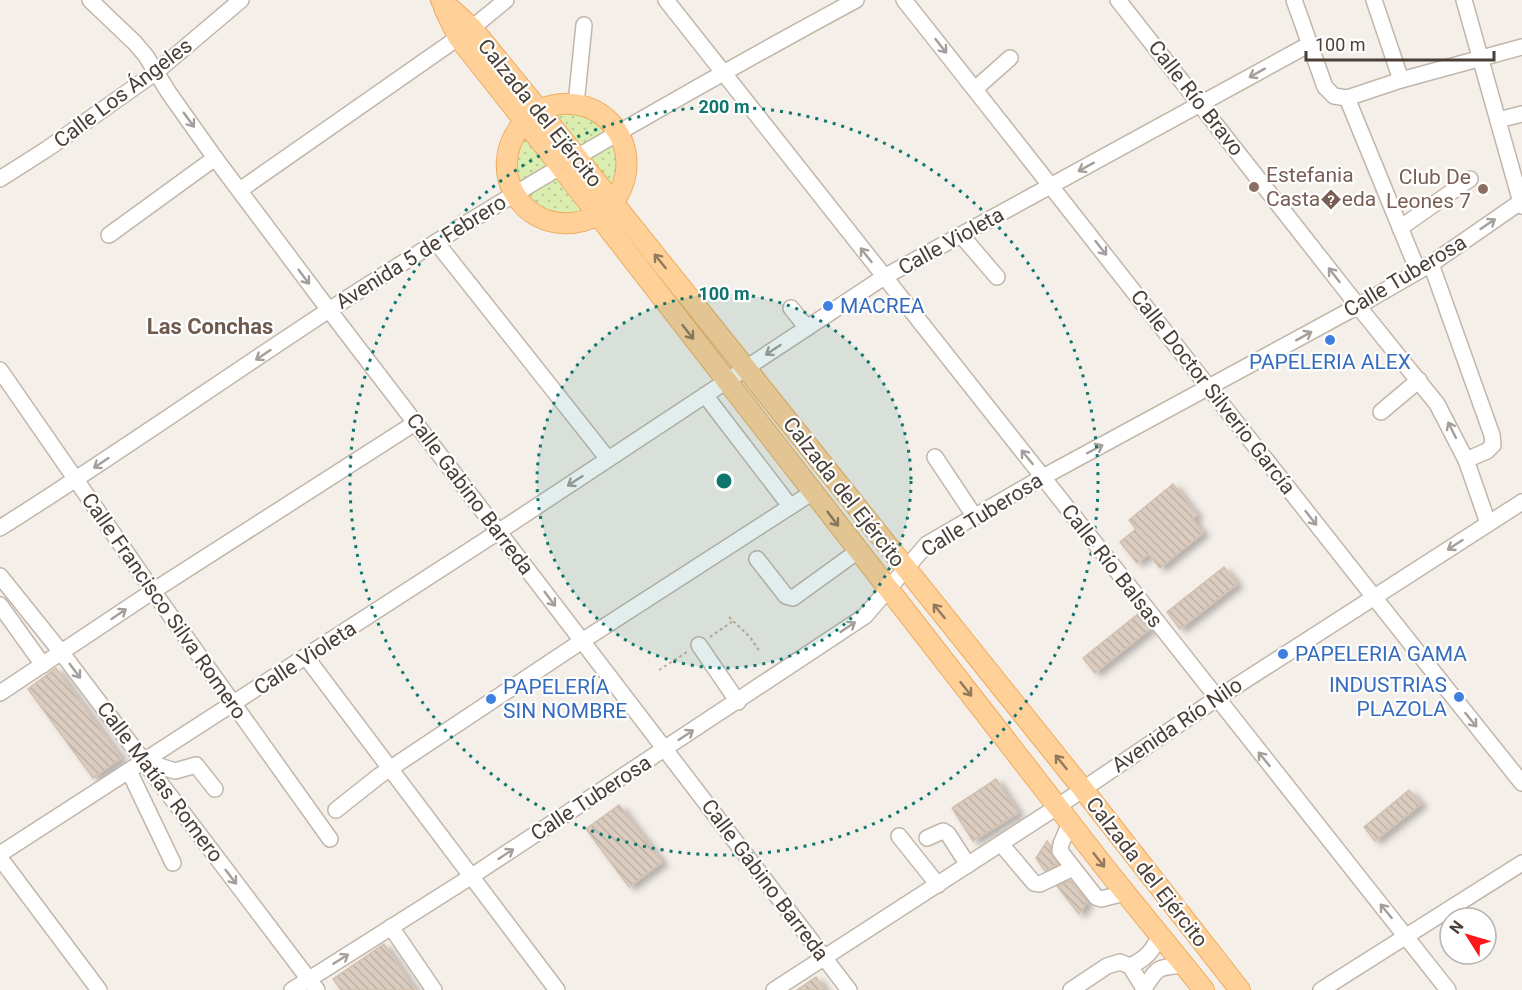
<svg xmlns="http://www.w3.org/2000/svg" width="1522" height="990" font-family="Roboto,sans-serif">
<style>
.grass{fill:url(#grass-dots)}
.building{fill:url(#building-back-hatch);stroke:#d4c0b0;stroke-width:1.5;filter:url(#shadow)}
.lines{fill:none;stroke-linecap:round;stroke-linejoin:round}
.minor-casing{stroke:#c2b6aa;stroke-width:18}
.major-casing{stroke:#edab5f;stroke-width:22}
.path{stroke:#c5af9a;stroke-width:2;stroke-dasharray:3 3;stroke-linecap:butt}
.minor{stroke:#fff;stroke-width:15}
.major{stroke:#ffd198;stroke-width:20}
.oneway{stroke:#a49f9a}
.oneway2{stroke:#92795d}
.ring{fill:none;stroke:#0f766e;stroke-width:3;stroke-dasharray:3 6}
.education-dot{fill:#8d6e63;stroke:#fff;stroke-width:2}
.shop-dot{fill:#3f7fe0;stroke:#fff;stroke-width:2}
.labels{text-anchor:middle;stroke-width:4.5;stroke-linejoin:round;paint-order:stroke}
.street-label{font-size:21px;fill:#4a3f36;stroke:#fff}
.education-label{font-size:21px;fill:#785e54;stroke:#fff;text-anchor:start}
.shop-label{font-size:21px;fill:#366cbe;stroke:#fff;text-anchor:start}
.neighbourhood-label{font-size:22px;font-weight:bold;fill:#6e5b4d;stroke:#fff}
.centre{fill:#0f766e;stroke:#fff;stroke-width:3}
.ring-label{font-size:18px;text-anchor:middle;font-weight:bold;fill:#0f766e;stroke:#fff;stroke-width:4.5;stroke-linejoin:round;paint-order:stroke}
</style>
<defs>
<pattern id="grass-dots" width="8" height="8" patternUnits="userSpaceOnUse" patternTransform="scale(1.5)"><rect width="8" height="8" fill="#dbedaf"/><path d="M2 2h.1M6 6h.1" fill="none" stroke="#bdcc97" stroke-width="1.8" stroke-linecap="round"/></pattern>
<pattern id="building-back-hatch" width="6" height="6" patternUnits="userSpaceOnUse" patternTransform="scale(1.5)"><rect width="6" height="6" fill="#dbccc0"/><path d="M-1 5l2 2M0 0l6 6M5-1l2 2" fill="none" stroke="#bdb0a6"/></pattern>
<filter id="shadow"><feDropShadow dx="6" dy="3.5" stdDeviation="3" flood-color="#0004"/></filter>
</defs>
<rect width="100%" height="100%" fill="#f5efe9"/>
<g class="grass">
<path d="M554,113H586L607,132L574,152Z"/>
<path d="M521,130L550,169L517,190L510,177Z"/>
<path d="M620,139L612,198L584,161Z"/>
<path d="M555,176L585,218L565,223L523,198Z"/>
</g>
<g class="building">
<path d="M1173,484L1197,515L1192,519L1203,533L1160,568L1149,554L1137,563L1120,542L1136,529L1129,520Z"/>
<path d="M1224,567L1237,584L1180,629L1167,612Z"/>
<path d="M1138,614L1150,629L1095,673L1083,658Z"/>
<path d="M56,668L121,758L93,778L28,689Z"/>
<path d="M996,779L1018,813L973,841L952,808Z"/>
<path d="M1409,790L1421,804L1375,841L1364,827Z"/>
<path d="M619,805L662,862L629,887L586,829Z"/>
<path d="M1047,841L1051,846V854L1058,864L1045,871L1036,858Z"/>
<path d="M1070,880L1087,902L1079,914L1057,886Z"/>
<path d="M384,944L415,990H341L333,979Z"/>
<path d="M816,977L825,990H797Z"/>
</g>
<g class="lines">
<defs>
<g id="minor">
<path d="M90,0L135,43L146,56L169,93L215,158L329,310L849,990"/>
<path d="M666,0L1448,990"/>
<path d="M904,0C1111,261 1314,524 1522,783"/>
<path d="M1118,0L1358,306L1437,404L1466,460L1488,523"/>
<path d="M1294,0L1325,87L1334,96L1347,98L1401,80L1522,47"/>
<path d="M1374,0L1401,80"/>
<path d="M1464,0L1522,206"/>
<path d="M975,89L1010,58"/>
<path d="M1347,98L1418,271"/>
<path d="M576,104L584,25"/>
<path d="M1498,120L1522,114"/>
<path d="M0,179L47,149L156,72L241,0"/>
<path d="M240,190L472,28L506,0"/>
<path d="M1400,228L1470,179"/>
<path d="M109,235L215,158"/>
<path d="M961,235L997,277"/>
<path d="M436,242L608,459"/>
<path d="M1431,264L1492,435L1493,445L1487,451L1466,460"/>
<path d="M791,308L807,328"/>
<path d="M0,370L153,591L330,839"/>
<path d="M705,395L790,506"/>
<path d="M1381,412L1419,380"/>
<path d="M935,457L975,517"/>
<path d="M0,528C111,458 219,382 329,310C500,199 676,97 856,0"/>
<path d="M757,559L786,596L793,598L858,551"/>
<path d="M0,576L61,652L317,990"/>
<path d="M0,605L43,665"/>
<path d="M699,645L738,702"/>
<path d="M306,657L557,990"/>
<path d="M0,693L153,591L415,423"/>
<path d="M144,761L175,771L196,765L215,789"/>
<path d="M129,771L173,863"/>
<path d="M336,810L379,776L582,641L813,492"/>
<path d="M1070,823L1061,844L1060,851L1096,897L1101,899L1125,893"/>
<path d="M899,836L938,885"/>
<path d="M927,838L943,831L948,834L968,865"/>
<path d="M1001,844L1034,883L1040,884L1073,868"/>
<path d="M0,854L498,532L884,277L1308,45"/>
<path d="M0,858L99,990"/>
<path d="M391,927L434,990"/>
<path d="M1130,966C1146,959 1152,951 1160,936"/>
<path d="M292,990L472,876L865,616L927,544L1043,477L1358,306L1431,264L1522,201"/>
<path d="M774,990L1057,807L1216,699L1522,502"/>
<path d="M1071,990L1107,966L1120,962L1130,966L1145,990"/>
<path d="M1143,990C1158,968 1154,968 1182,965"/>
<path d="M1321,990L1522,863"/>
</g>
<g id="major">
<path d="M441,0L472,28L539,110L1082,788L1240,990"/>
<path d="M444,8L458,37L560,166L1106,869L1204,990"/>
<path d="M539,110C600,83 652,149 613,203"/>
<path d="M524,122C477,175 534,248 598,215"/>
</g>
</defs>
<use href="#minor" class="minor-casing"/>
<use href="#major" class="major-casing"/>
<g class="path">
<path d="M729,617L750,637L760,652"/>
<path d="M710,637L733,621"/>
<path d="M659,670L687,652"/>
</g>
<use href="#minor" class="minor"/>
<use href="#major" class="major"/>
</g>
<defs><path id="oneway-shaft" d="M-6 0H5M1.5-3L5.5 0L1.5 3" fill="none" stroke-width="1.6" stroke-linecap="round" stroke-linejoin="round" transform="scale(1.5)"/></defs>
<g class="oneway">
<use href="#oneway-shaft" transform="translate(941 46) rotate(52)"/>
<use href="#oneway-shaft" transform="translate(1257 73) rotate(151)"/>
<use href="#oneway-shaft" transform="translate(189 120) rotate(54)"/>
<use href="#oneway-shaft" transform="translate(1086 167) rotate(151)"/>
<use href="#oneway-shaft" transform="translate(1488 224) rotate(-34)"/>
<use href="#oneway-shaft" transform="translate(1101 248) rotate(52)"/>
<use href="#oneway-shaft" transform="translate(866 255) rotate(-128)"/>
<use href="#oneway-shaft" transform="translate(1334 275) rotate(-128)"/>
<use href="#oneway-shaft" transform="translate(304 277) rotate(53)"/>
<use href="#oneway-shaft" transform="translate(1304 336) rotate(-29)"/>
<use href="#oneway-shaft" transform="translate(773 350) rotate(147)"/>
<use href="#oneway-shaft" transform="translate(263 355) rotate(146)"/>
<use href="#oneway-shaft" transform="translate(1452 430) rotate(-116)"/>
<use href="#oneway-shaft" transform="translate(1095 449) rotate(-28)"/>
<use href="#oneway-shaft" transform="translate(1027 457) rotate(-129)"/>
<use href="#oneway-shaft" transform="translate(101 463) rotate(146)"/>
<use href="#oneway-shaft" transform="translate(575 481) rotate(147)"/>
<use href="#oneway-shaft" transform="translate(1311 518) rotate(52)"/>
<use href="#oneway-shaft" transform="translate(1455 545) rotate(147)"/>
<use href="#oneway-shaft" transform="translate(550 599) rotate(53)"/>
<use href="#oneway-shaft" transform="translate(119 614) rotate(-34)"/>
<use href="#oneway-shaft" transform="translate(848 627) rotate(-34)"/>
<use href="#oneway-shaft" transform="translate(75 671) rotate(53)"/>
<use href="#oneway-shaft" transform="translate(1471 720) rotate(51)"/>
<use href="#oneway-shaft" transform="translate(686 735) rotate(-33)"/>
<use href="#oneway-shaft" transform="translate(1264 759) rotate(-129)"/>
<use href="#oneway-shaft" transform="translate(506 854) rotate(-33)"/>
<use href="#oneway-shaft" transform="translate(231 877) rotate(53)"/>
<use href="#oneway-shaft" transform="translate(1386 911) rotate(-129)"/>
<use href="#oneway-shaft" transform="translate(341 959) rotate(-32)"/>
</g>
<g class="oneway2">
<use href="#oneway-shaft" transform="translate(660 261) rotate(-129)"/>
<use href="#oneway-shaft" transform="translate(688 332) rotate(52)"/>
<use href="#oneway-shaft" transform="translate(833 519) rotate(53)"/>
<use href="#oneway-shaft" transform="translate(939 611) rotate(-129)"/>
<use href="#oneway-shaft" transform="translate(966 689) rotate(52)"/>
<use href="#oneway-shaft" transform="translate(1061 762) rotate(-129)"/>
<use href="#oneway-shaft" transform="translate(1099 860) rotate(52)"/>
</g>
<circle cx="724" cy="481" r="187" fill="#0f766e" fill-opacity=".12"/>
<g class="ring">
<circle cx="724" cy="481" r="187"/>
<circle cx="724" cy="481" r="374"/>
</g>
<g class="education-dot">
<circle cx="1254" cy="187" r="6"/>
<circle cx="1483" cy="189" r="6"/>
</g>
<g class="shop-dot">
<circle cx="828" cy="306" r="6"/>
<circle cx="1330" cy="340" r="6"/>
<circle cx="1283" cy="654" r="6"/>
<circle cx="1459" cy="697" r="6"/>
<circle cx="491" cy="699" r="6"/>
</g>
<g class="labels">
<g class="street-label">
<text transform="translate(123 93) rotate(-37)" y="7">Calle Los Ángeles</text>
<text transform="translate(1196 98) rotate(52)" y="7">Calle Río Bravo</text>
<text transform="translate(540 113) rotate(51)" y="7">Calzada del Ejército</text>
<text transform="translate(951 241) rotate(-29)" y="7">Calle Violeta</text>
<text transform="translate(421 252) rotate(-32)" y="7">Avenida 5 de Febrero</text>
<text transform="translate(1405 276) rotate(-31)" y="7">Calle Tuberosa</text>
<text transform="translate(1213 392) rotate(52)" y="7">Calle Doctor Silverio García</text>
<text transform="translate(844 492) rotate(52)" y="7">Calzada del Ejército</text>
<text transform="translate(470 494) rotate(53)" y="7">Calle Gabino Barreda</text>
<text transform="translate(982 515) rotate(-32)" y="7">Calle Tuberosa</text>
<text transform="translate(1112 566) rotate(52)" y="7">Calle Río Balsas</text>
<text transform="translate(164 606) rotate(55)" y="7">Calle Francisco Silva Romero</text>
<text transform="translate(305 658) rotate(-33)" y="7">Calle Violeta</text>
<text transform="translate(1177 725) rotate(-34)" y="7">Avenida Río Nilo</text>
<text transform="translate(160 782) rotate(53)" y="7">Calle Matías Romero</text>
<text transform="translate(591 798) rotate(-33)" y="7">Calle Tuberosa</text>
<text transform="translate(1147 872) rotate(52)" y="7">Calzada del Ejército</text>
<text transform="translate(765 880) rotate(53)" y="7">Calle Gabino Barreda</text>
</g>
<g class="education-label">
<text x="1266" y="182">Estefania<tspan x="1266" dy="24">Casta�eda</tspan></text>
<text x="1471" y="184" text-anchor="end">Club De<tspan x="1471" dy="24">Leones 7</tspan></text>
</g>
<g class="shop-label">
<text x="840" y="313">MACREA</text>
<text x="1330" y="369" text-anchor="middle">PAPELERIA ALEX</text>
<text x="1295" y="661">PAPELERIA GAMA</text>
<text x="1447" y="692" text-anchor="end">INDUSTRIAS<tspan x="1447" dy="24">PLAZOLA</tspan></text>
<text x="503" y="694">PAPELERÍA<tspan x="503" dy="24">SIN NOMBRE</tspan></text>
</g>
<g class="neighbourhood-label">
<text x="210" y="334">Las Conchas</text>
</g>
</g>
<circle cx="724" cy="481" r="9" class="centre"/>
<g class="ring-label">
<text x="724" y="113">200 m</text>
<text x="724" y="300">100 m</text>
</g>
<g transform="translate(1468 936) rotate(307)"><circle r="28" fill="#ffffff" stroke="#b7b2af" stroke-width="1.5"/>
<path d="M0-4.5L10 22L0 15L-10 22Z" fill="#ff1619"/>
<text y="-9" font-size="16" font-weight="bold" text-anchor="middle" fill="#4a3f36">N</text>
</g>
<path d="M1306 51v9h188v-9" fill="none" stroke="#4a3f36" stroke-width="3"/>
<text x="1315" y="51" font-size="18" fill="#4a3f36" stroke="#ffffff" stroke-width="4.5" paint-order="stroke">100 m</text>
</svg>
